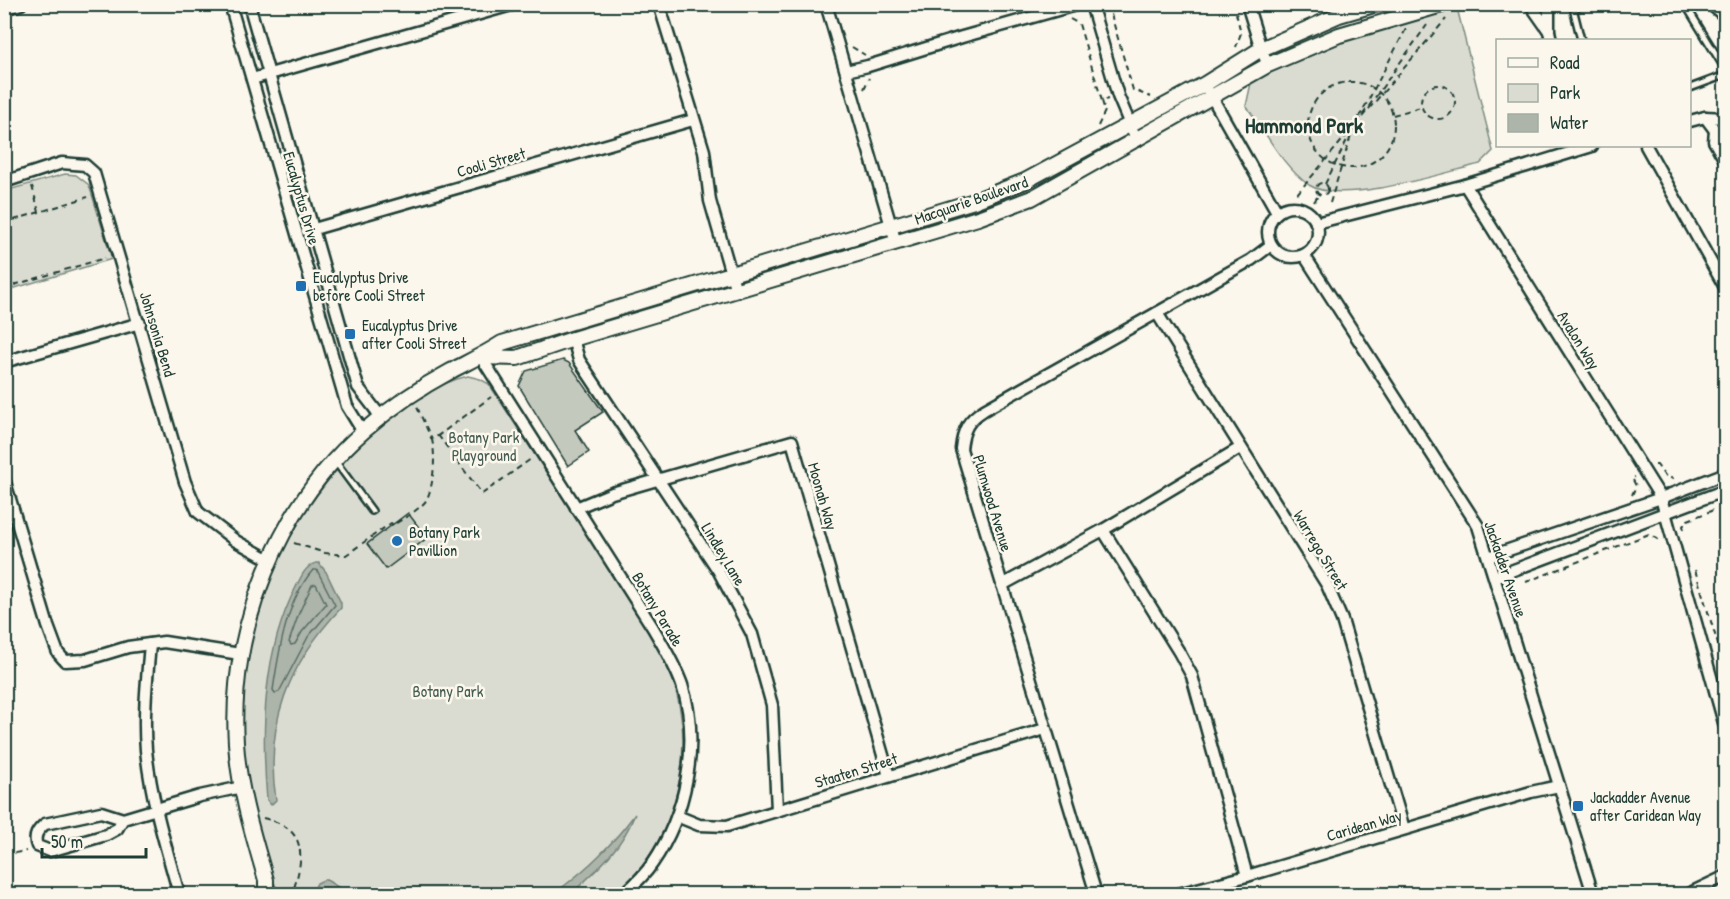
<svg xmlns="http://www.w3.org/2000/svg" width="1730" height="899" font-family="'Patrick Hand',sans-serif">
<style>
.green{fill:#dbdcd1;stroke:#7d8c82;stroke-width:1.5}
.water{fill:#adb4aa;stroke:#74847b;stroke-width:1.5}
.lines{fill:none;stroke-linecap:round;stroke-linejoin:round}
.shore{stroke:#586d63;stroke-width:1.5}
.building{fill:#c4c9be;stroke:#1f3d34;stroke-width:1.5}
.service-casing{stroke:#1f3d34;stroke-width:10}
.minor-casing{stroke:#1f3d34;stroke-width:15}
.tertiary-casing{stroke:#1f3d34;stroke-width:18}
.primary-casing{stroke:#1f3d34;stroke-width:21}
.path{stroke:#1f3d34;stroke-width:2;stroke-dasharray:6 4.5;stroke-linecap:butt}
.service{stroke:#fbf7ec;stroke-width:5}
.minor{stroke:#fbf7ec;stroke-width:10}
.tertiary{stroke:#fbf7ec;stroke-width:14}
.primary{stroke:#fbf7ec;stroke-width:16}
.poi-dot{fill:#1f6fb2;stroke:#fbf7ec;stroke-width:2}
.labels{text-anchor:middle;stroke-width:5;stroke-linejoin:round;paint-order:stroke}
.street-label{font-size:16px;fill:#1f3d34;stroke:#fbf7ec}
.poi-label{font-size:16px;fill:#1f3d34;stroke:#fbf7ec;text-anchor:start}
.park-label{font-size:16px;fill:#455d53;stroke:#fbf7ec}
.district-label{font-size:22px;font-weight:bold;fill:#1f3d34;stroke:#fbf7ec}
</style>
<rect width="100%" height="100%" fill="#fbf7ec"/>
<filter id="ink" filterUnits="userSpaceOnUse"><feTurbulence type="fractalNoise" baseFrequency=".0167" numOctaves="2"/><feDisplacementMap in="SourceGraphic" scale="12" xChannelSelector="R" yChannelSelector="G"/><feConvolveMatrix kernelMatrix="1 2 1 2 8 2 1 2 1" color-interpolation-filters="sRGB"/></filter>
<g filter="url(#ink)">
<g class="green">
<path d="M1457,8L1493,151L1480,164C1443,173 1341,206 1309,185C1281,165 1267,133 1246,106L1251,83L1310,51L1340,39Z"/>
<path d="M65,174L76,175L89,185L112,259L5,291V191Z"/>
<path d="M468,376L480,379L489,384L653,637C662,654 671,672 676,691C695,763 673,846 615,894H280C268,874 263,849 257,826C218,681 262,535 372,434C399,410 432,384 468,376Z"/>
</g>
<g class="water">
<path d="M316,563H319L326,572L341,603V608C289,663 264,724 276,800L271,805L267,800C261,729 263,651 296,587C301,577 305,566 316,563Z"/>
<path d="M635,814C622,848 597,870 571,894H559V890C590,866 611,846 635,814Z"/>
<path d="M325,879L349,894H314L313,891L317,883Z"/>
</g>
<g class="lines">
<g class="shore">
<path d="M313,570H317L335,605L308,637L279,692L275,693L273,690C279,651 286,601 313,570Z"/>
<path d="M316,584L326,604L302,632L295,644L291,645L289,642L299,613L312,585Z"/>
</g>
</g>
<g class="building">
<path d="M563,360L569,363L603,412L575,430L589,452L568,466L519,386L526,371Z"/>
<path d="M408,513L427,538L386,569L367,544Z"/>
</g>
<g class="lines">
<defs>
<g id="service">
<path d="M1579,4L1574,12L1581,40"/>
<path d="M1685,4L1725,69V75L1690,88"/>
<path d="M335,461L372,511"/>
</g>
<g id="minor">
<path d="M230,4L347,406L363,432"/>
<path d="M249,4L358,387L381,417"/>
<path d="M659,4L704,151L710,201L736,291"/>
<path d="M826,4L896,243"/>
<path d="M1091,4L1118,96L1137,141"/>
<path d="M1247,4L1261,49L1268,65"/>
<path d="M1530,4L1549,31"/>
<path d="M1549,4V31L1551,40"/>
<path d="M4,9L21,4"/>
<path d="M846,71L868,66L962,37L1079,4"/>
<path d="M252,79L515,4"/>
<path d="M1209,92L1277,212"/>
<path d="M1705,117L1726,145"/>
<path d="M1690,121L1705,117L1726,118"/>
<path d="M1715,131L1714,141L1726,162"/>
<path d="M1646,146L1726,289"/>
<path d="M4,182L62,163L85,165L94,173L185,482L198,512L236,541L270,560"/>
<path d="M1465,185L1661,498L1726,730"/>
<circle cx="1293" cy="232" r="25"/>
<path d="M1316,223L1465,185L1592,146"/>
<path d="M307,231L693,120"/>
<path d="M1304,255L1478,526L1593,894"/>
<path d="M1157,313L1327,585L1342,620L1404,829"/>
<path d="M573,339L579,360L718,570L752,634L772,705L777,810"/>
<path d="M481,357L653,628C664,647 675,665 682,685C701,743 686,815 652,864C644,876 634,885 624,894"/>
<path d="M4,362L140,323"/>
<path d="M4,479L48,626L58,653L65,661L85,660L128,647L164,642L240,654"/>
<path d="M576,508L612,493L792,441L889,776"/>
<path d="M1103,530L1179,652L1192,676L1247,876"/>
<path d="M1488,557L1661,498L1726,473"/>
<path d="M1495,577L1726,490"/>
<path d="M1002,585L1103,530L1240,448"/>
<path d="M150,644C147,679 143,715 146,750C151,799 166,847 179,894"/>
<path d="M677,816L699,825L727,826L1045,729"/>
<path d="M123,819L117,829L106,835L50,851L37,846C33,836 38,830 45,824L101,812L123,819L200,796L242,787"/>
<path d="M1096,894L961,449C963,429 968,420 984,410L1251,260L1271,245"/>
<path d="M1178,894L1247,876L1531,792L1559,786"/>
<path d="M1688,894L1726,876"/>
</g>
<g id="tertiary">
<path d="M481,357L517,358L573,339L978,218L1032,198L1268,65L1339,35L1445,4"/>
<path d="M266,894V880C253,835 239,790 236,743C229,630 278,505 365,430C390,408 421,387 451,371C468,362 485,354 502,343L974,201L1025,181L1205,84L1261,49L1339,15L1377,4"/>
</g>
<path id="primary" d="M1715,4L1726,13"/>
</defs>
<use href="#service" class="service-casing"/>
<use href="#minor" class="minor-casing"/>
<use href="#tertiary" class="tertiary-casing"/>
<use href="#primary" class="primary-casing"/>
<g class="path">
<path d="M1108,4L1133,90L1151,97"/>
<path d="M1236,13L1241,33L1236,47"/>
<path d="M1070,19L1079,24L1102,101L1108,99"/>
<path d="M1406,29L1354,127L1427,25"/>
<path d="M852,47L865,55"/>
<circle cx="1351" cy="125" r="43"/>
<circle cx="1438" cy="102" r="17"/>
<path d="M864,89L869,78"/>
<path d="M1393,115L1421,107"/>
<path d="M1362,117L1446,19"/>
<path d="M1098,126L1105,111L1102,101"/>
<circle cx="1322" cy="189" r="6"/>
<path d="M1325,184L1351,132"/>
<path d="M32,186L39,212"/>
<path d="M1297,194L1351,130"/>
<path d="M1314,202L1319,194"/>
<path d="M1330,203L1354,126"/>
<path d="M4,223L88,197"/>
<path d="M4,288L105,258"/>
<path d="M417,407L432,440"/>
<path d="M438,435L482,494L531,459"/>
<path d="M1655,465H1657L1664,475L1673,479"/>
<path d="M1632,495L1636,486L1632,478L1635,477"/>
<path d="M1684,529L1683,526L1688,520L1726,505"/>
<path d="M294,543L325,553L346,555L391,523L393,525C403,519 417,511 425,502C434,489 436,455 432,440L491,397"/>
<path d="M1695,570L1726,670"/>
<path d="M1526,582L1649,534L1659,540"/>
<path d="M263,818C309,828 304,859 292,894"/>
<path d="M4,855L26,851"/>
</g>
<use href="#service" class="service"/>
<use href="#minor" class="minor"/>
<use href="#tertiary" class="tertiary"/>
<use href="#primary" class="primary"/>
</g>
</g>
<g class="poi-dot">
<rect x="295" y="280" width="12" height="12" rx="3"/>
<rect x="344" y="328" width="12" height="12" rx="3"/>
<circle cx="397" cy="541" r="6"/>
<rect x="1572" y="800" width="12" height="12" rx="3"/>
</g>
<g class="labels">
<g class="street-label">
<text transform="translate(491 162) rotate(-16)" y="6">Cooli Street</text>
<text transform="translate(302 198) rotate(74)" y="6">Eucalyptus Drive</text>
<text transform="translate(971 200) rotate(-19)" y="6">Macquarie Boulevard</text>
<text transform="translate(158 334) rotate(73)" y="6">Johnsonia Bend</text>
<text transform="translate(1579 340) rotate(58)" y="6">Avalon Way</text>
<text transform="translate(823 496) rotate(74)" y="6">Moonah Way</text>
<text transform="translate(993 503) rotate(73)" y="6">Plumwood Avenue</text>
<text transform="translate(1321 550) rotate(59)" y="6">Warrego Street</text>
<text transform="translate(724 554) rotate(59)" y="6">Lindley Lane</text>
<text transform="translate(1506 569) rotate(71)" y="6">Jackadder Avenue</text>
<text transform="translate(658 609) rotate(59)" y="6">Botany Parade</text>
<text transform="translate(856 770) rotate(-17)" y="6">Staaten Street</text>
<text transform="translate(1364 825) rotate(-16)" y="6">Caridean Way</text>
</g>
<g class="poi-label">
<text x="313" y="283">Eucalyptus Drive<tspan x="313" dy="18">before Cooli Street</tspan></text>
<text x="362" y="331">Eucalyptus Drive<tspan x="362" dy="18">after Cooli Street</tspan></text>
<text x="409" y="538">Botany Park<tspan x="409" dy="18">Pavillion</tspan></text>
<text x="1590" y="803">Jackadder Avenue<tspan x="1590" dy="18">after Caridean Way</tspan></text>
</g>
<g class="park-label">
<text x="484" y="443">Botany Park<tspan x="484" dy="18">Playground</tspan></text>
<text x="448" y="697">Botany Park</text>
</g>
<g class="district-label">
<text x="1304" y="133">Hammond Park</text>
</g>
</g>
<rect width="1730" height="899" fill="none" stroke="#fbf7ec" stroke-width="24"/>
<rect x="12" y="12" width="1706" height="875" fill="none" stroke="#1f3d34" stroke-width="2" filter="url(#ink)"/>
<rect x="1496" y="39" width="195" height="108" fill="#fbf7ec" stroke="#a3ada2" stroke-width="1.5"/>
<rect x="1508" y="58" width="30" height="9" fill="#fbf7ec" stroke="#a3ada2" stroke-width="1.5"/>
<text x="1550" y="69" font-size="18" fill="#1f3d34">Road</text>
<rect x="1508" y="84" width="30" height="18" fill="#dbdcd1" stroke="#a3ada2" stroke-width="1.5"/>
<text x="1550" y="99" font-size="18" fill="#1f3d34">Park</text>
<rect x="1508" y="114" width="30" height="18" fill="#adb4aa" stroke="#a3ada2" stroke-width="1.5"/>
<text x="1550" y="129" font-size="18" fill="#1f3d34">Water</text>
<path d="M42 848v9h104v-9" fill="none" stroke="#1f3d34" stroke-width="3"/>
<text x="51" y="848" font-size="18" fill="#1f3d34" stroke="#fbf7ec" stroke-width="4.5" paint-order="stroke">50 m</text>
</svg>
